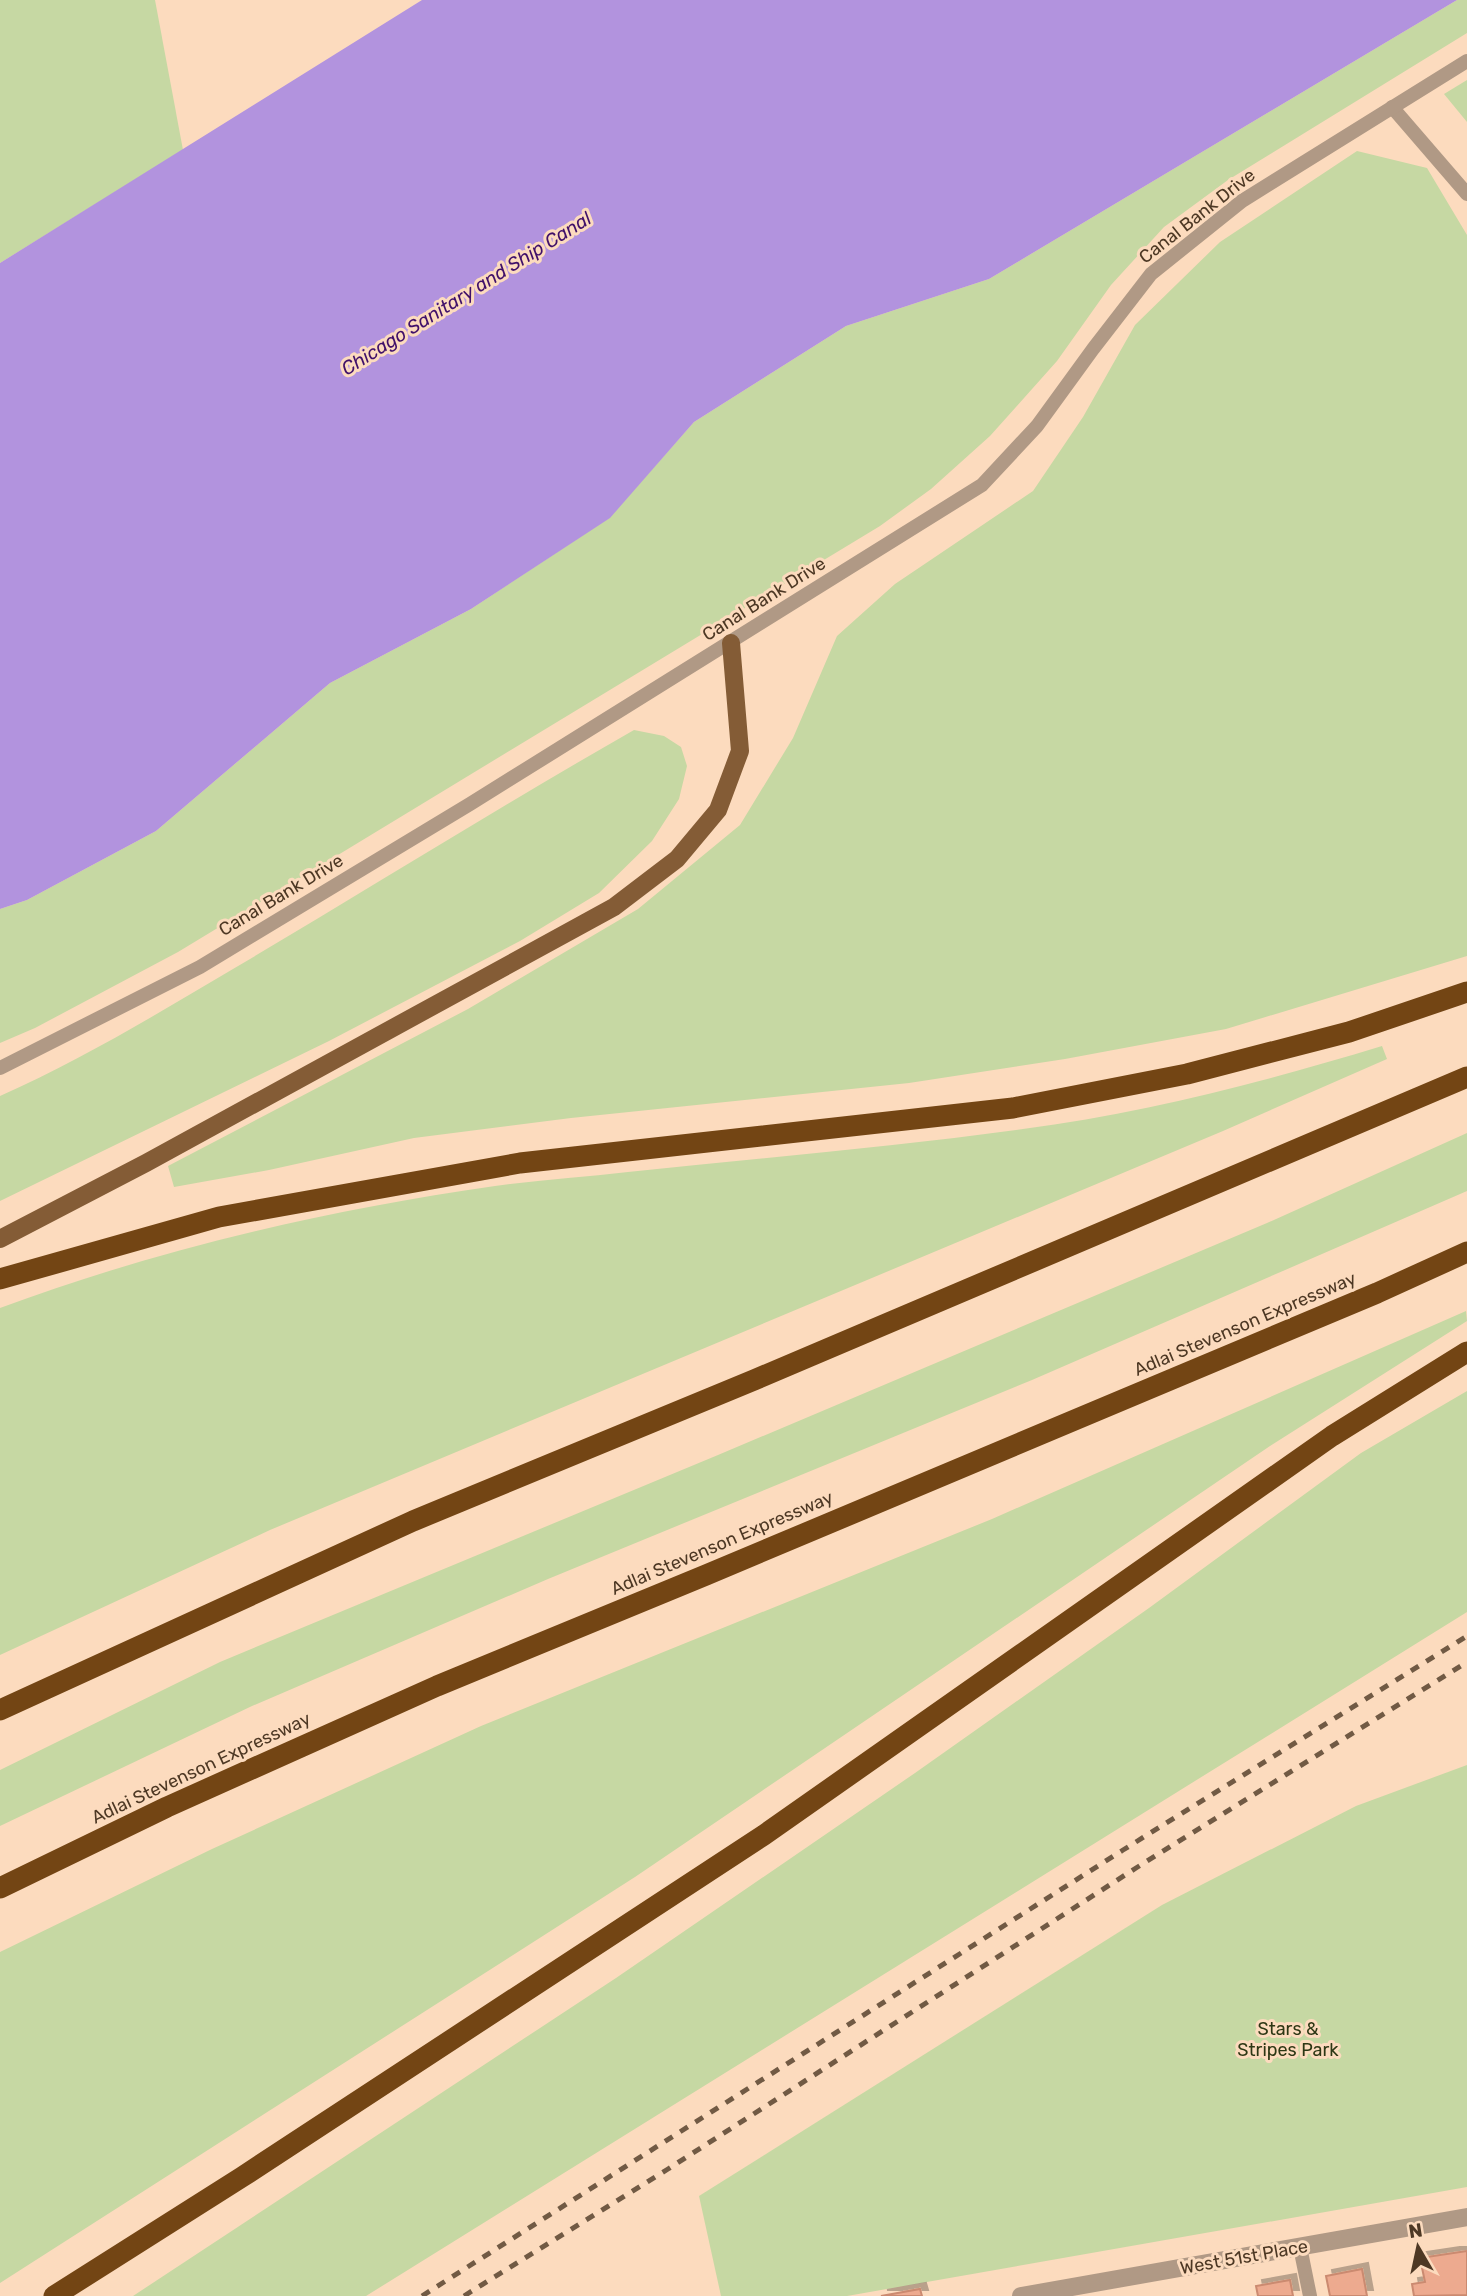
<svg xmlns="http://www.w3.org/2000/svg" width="1467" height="2296" font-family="Rubik,sans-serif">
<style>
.green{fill:#c6d8a3}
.water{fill:#b293de}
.building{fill:#edaa8f;stroke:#cb8a70;stroke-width:2;filter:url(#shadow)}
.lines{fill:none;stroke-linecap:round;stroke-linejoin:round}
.service{stroke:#b09985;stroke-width:14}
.minor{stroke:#b09985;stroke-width:18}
.primary{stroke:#845c36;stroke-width:18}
.motorway{stroke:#734514;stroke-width:21}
.rail{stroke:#715a44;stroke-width:5;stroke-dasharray:9 9;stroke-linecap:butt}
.labels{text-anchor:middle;stroke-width:6;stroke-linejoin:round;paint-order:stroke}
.street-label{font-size:18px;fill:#4d3824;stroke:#fcdbbe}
.park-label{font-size:18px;fill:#2d3714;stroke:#fcdbbe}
.water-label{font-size:19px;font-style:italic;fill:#401069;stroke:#fcdbbe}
</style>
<defs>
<filter id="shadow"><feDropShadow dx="6" dy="-6" stdDeviation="0" flood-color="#0004"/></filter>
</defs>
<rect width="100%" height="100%" fill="#fcdbbe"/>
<g class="green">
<path d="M0,0H155L183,150L0,263Z"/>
<path d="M1457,0H1467V33L1228,180L1164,227L1111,285L1057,361L990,436L931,489L880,526L178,952L35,1028L0,1043V909L27,900L156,831L330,683L471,609L609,518L694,422L846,326L989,279Z"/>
<path d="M1467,80V122L1444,94Z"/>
<path d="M1357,151L1427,168L1467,235V956L1226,1029L1065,1059L909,1083L571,1118L414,1138L269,1170L174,1187L168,1166L468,1009L638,909L740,825L793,738L837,636L895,584L1033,491L1083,417L1135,325L1220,242Z"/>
<path d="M634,730L664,736L681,747L687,766L679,799L652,841L599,893L520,941L329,1041L0,1201V1096C81,1060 157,1014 233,969C367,890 499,807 634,730Z"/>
<path d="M1382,1046L1387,1059L1223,1131L270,1530L0,1655V1308C159,1249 327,1210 495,1186C539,1180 584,1177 628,1172C760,1158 892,1147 1023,1129C1145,1113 1264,1082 1382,1046Z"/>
<path d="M1467,1133V1191L1032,1380L548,1579L252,1706L0,1826V1770L220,1662L718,1455L1267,1223Z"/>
<path d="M1466,1311L1467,1321L1270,1446L635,1877L0,2283V1952L212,1849L481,1726L992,1519Z"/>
<path d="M1467,1391V1612L366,2296H133L616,1978L915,1773L1149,1608L1361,1453Z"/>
<path d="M1467,1765V2187L847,2296H721L699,2196L1162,1905L1356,1806Z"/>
</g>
<path class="water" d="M422,0H1457L989,279L846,326L694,422L610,518L471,609L330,683L156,831L27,900L0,909V263Z"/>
<g class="building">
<path d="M1467,2251V2295L1414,2296L1412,2284L1425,2282L1420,2258Z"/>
<path d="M1362,2269L1367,2296H1330L1326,2276Z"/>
<path d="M1290,2280L1293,2296H1258L1256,2286Z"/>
<path d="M920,2289L922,2296H881Z"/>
</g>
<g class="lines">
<g class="service">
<path d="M1392,107L1467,194"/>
<path d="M0,1068L200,967L470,804L982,485L1037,426L1093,349L1151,274L1242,201L1467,61"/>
<path d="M1300,2247L1310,2296"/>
</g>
<path class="minor" d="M1021,2296L1467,2217"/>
<path class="primary" d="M0,1239L146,1163L614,907L677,859L718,810L740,751L731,643"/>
<g class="motorway">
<path d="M0,1279L219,1217L520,1163L1013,1108L1187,1074L1349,1032L1467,992"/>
<path d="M0,1710L413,1521L754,1380L1467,1077"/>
<path d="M0,1888L167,1807L437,1686L706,1575L1377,1293L1467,1252"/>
<path d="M54,2296L242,2177L764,1835L1332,1436L1467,1352"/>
</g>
<g class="rail">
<path d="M422,2296L1123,1850L1467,1636"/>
<path d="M464,2296L668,2169L1136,1868L1467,1662"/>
</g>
</g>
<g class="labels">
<g class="street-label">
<text transform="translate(1197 216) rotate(-38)" y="6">Canal Bank Drive</text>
<text transform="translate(764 599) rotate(-32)" y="6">Canal Bank Drive</text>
<text transform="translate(281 895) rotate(-31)" y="6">Canal Bank Drive</text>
<text transform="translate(1245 1324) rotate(-23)" y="6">Adlai Stevenson Expressway</text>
<text transform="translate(722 1543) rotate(-23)" y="6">Adlai Stevenson Expressway</text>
<text transform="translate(201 1768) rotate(-25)" y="6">Adlai Stevenson Expressway</text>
<text transform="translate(1244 2257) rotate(-10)" y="6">West 51st Place</text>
</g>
<g class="park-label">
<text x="1288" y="2035">Stars &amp;<tspan x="1288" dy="21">Stripes Park</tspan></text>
</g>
<g class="water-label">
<text transform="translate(466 293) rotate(-32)" y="7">Chicago Sanitary and Ship Canal</text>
</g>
</g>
<g transform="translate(1418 2247) rotate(351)" stroke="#fcdbbe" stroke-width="5" paint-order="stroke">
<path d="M0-5L12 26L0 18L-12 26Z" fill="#4d3824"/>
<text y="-10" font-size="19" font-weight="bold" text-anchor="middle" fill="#4d3824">N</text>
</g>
</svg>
